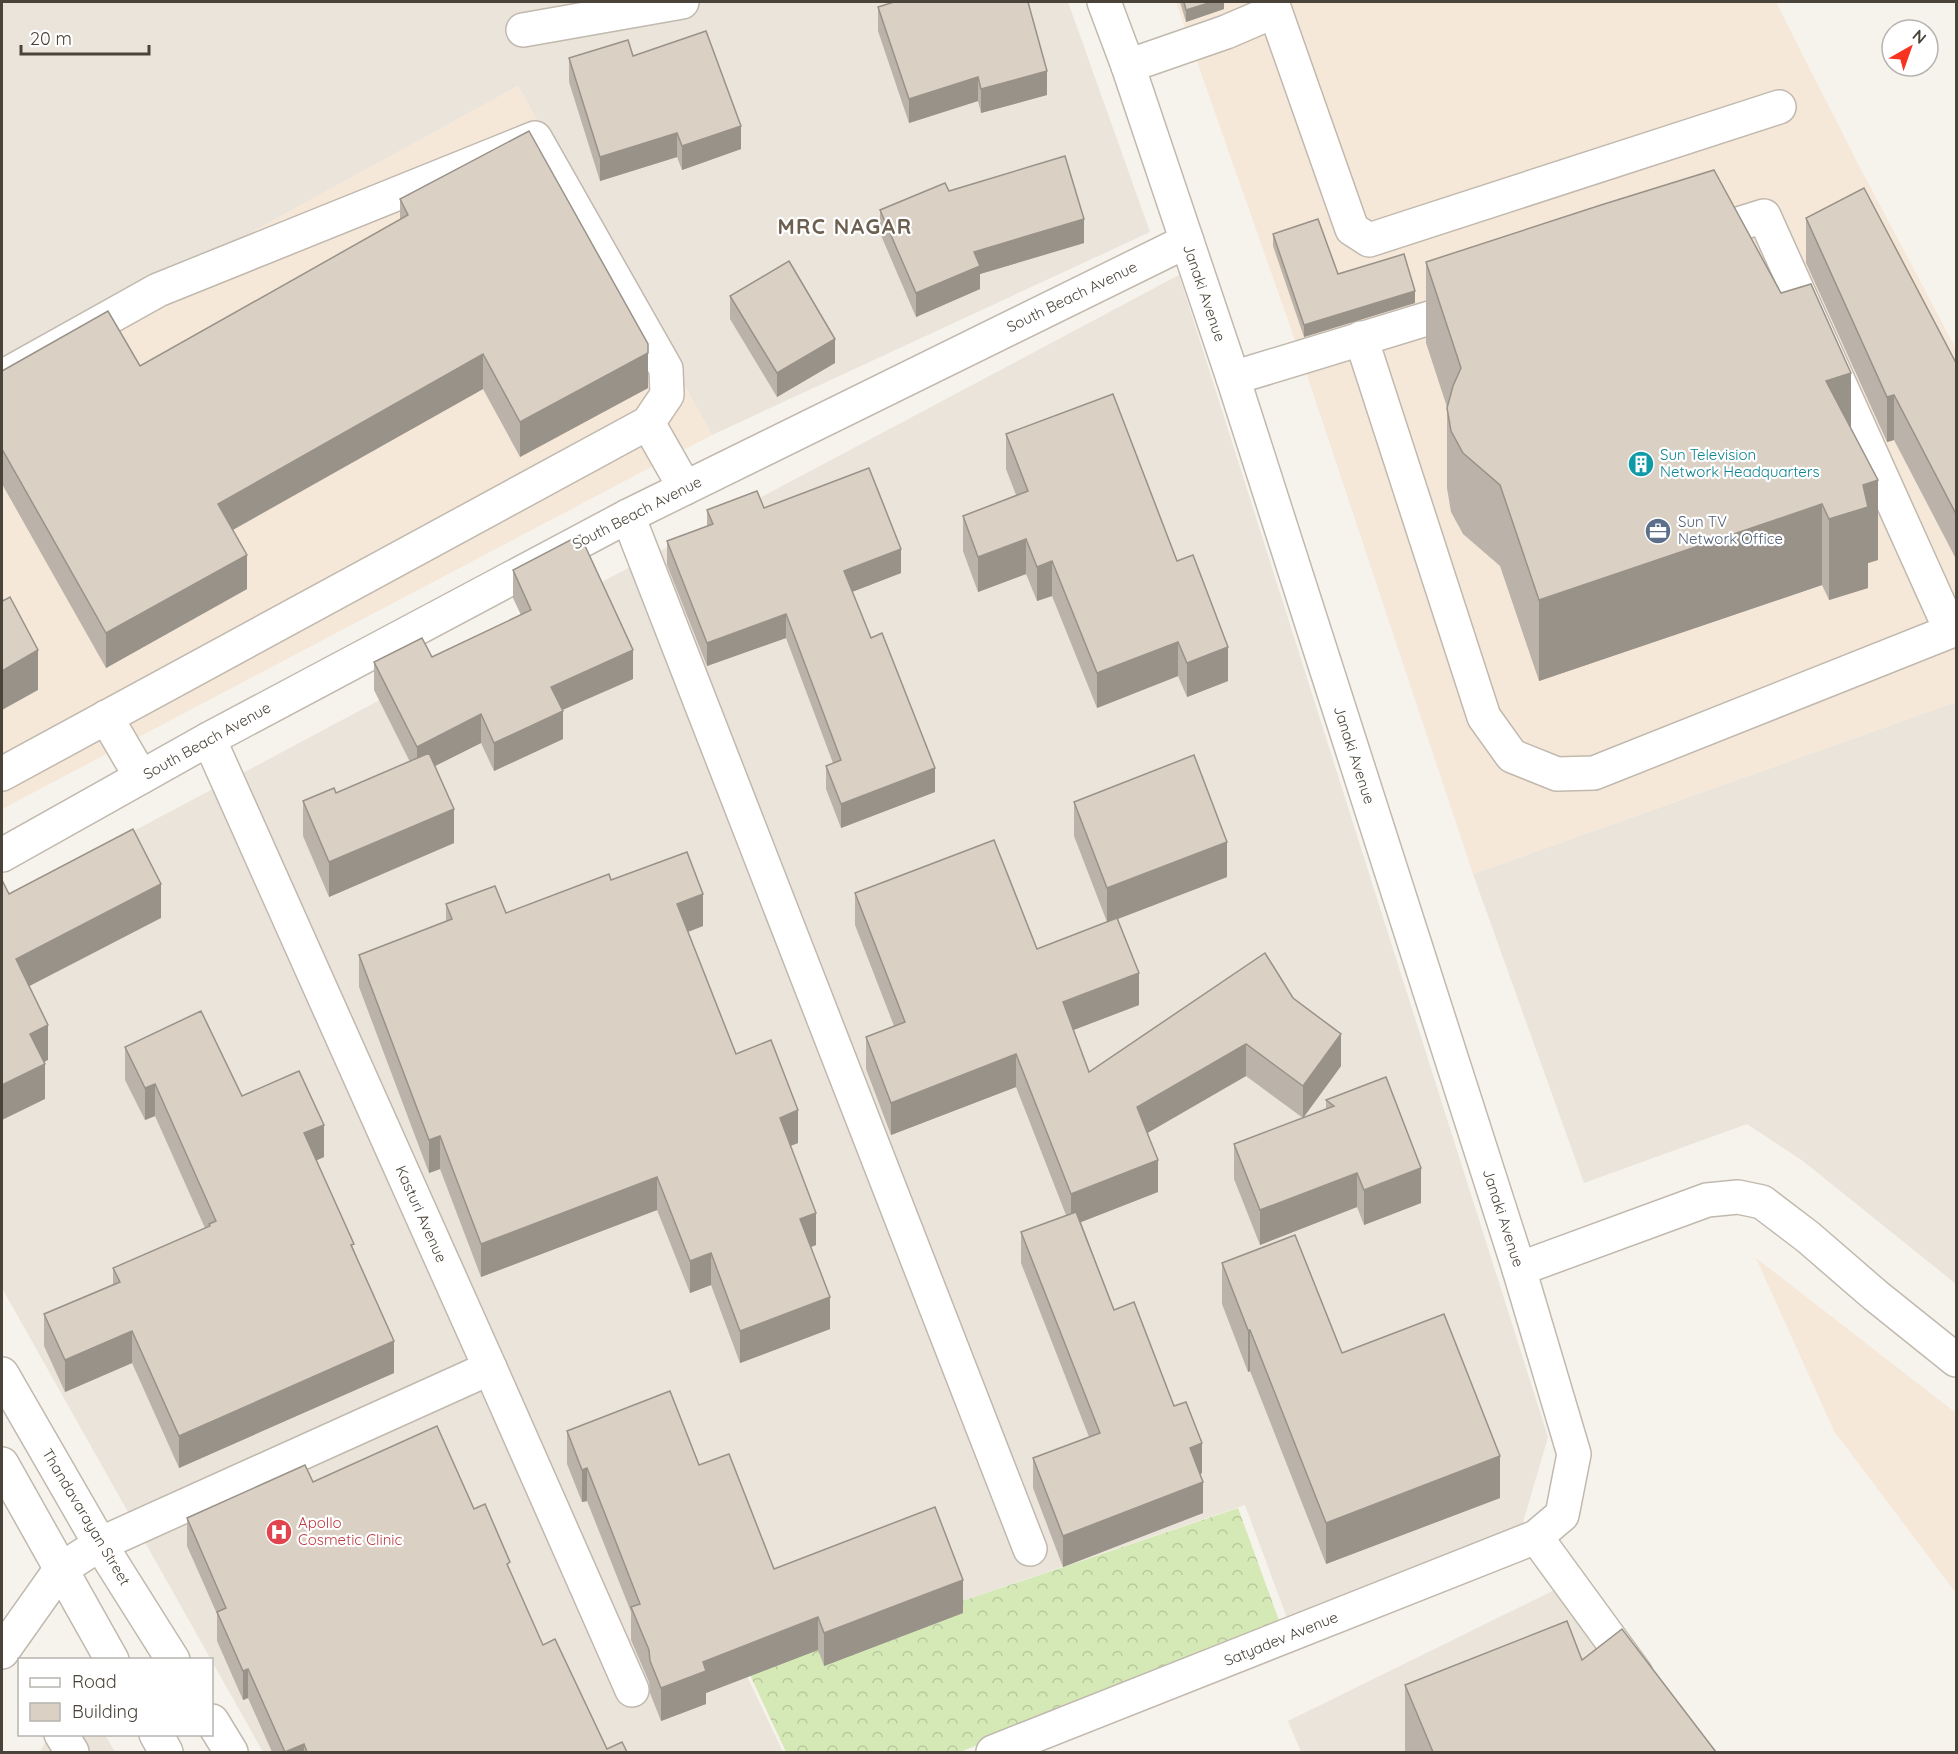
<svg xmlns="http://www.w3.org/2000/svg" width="1958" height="1754" font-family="Quicksand,sans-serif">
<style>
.residential{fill:#eae4da}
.commercial{fill:#f6e8d8}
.forest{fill:url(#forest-crowns)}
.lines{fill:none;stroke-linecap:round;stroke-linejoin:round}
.minor-casing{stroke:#c1b9ae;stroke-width:36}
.minor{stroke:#fff;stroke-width:33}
.wall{fill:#bbb3a9}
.shaded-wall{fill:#999289}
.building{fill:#dad0c4;stroke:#999289;stroke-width:1.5}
.labels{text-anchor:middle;stroke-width:4.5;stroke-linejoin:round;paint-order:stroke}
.street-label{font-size:15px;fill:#4a4339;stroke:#fff}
.culture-label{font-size:15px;fill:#0d838f;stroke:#fff;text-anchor:start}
.service-label{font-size:15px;fill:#4e5e75;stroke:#fff;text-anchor:start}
.health-label{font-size:15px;fill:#be3a42;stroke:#fff;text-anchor:start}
.district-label{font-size:21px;font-weight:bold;letter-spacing:1.5px;fill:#6d6050;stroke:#fff}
</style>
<defs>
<pattern id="forest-crowns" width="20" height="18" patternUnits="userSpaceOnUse" patternTransform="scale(1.5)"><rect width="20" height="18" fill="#d5e9b6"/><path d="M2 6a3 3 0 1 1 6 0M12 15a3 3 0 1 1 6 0" fill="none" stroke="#b8c99d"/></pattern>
</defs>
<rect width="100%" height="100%" fill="#f6f2ec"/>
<g class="residential">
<path d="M2,2H1068L1150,232L712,435L518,86L2,369Z"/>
<path d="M1179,275L1548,1437L1519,1536L1290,1626L1245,1505L746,1674L783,1752H263L2,1288V901Z"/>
<path d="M1956,702V1284L1803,1161L1747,1124L1584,1183L1473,874Z"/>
<path d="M1583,1576L1716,1752H1301L1288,1721Z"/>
<path d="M50,1734L105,1735L115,1752H40Z"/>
</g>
<g class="commercial">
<path d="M1176,2H1776L1856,160L1956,349V702L1473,874L1302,360Z"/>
<path d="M518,86L712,435L2,809V369Z"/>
<path d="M1756,1258L1956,1413V1593L1834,1431Z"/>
</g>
<path class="forest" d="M1238,1508L1281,1626L960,1752H786L749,1673Z"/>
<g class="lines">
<defs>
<g id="minor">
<path d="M1272,2L1352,229L1369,240L1779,107"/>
<path d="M523,30L682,2"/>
<path d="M1128,66L1226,32L1275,11"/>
<path d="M1361,338L1484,717L1512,756L1557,774L1594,773L1951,631L1764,216L1700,236"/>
<path d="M2,377L158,290L535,138L666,369L667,395L648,423L2,774"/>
<path d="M1233,378L1469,306"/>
<path d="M648,423L685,488"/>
<path d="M628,516L1030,1549"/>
<path d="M106,717L141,777"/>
<path d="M209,739L490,1368L632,1690"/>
<path d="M2,855L209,739L628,516L1187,241"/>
<path d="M1519,1269L1707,1200L1738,1197L1762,1202L1808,1237L1875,1295L1956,1360"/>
<path d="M2,1374L100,1544L173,1660"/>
<path d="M2,1464L112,1660"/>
<path d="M1536,1537L1636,1674"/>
<path d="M2,1652L60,1570L100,1544L490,1368"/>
<path d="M212,1721L231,1752"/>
<path d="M61,1734L72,1752"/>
<path d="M156,1734L166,1752"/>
<path d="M993,1752L1536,1537L1562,1515L1574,1454L1519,1269L1233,378L1128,66L1104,2"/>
</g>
</defs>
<use href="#minor" class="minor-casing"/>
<use href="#minor" class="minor"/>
</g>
<g class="wall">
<path d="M1180,2H1224V9L1186,22Z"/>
<path d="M878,7L1047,95L981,113L978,101L909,123L878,31Z"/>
<path d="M633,56L741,149L682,170L677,157L600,181L569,82V58Z"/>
<path d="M949,191L1084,243L980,274V289L916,317L880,233V210Z"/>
<path d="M400,199L648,388L520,457L483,389L233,530L247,589L106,668L2,484V371L140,366L400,220Z"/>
<path d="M1806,218L1956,363V559L1894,440L1887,442L1806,263Z"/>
<path d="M1273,234L1338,274L1415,303L1304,337L1273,246Z"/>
<path d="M1426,262L1851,428L1878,560L1868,563V588L1829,600L1822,585L1539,681L1500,566L1463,534L1451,512L1447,488V407L1426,343Z"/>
<path d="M730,296L835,363L777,397L730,319Z"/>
<path d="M1006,434L1177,561L1228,681L1187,697L1178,676L1097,708L1052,596L1037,601L1026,574L978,592L963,551V516L1016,495L1006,469Z"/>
<path d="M764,508L901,573L852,592L935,792L841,828L826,789V766L833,763L786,638L707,666L667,565V541L707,526V510Z"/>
<path d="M513,570L633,679L562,710L563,739L494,771L481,743L435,766L454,843L329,897L303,836V801L336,793L410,762L374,690V662L432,657L521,615L513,598Z"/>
<path d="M1074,802L1227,877L1118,919L1139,1005L1073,1030L1089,1072L1293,998L1341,1066L1303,1118L1246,1076L1147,1133L1158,1192L1081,1222L1114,1310L1174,1406L1202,1473L1200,1474L1203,1513L1063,1567L1033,1488V1458L1089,1437L1021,1263V1232L1066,1215L1016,1087L891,1135L866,1069V1037L894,1026L855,925V893L1037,949L1107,922L1074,836Z"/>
<path d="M611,880L703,926L688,932L736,1054L798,1143L790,1146L816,1245L811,1247L830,1329L740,1363L711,1285L690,1293L657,1210L481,1277L440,1169L429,1173L359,987V955L446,921V904L506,913Z"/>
<path d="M125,1047L242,1096L324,1157L316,1160L354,1250L394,1373L179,1468L132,1363L65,1392L44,1346V1314L113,1284V1268L205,1228L155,1116L145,1120L125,1080Z"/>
<path d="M1386,1077L1421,1203L1364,1225L1357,1207L1260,1245L1234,1179V1144L1326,1110V1100Z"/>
<path d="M1222,1263L1342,1353L1500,1498L1326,1564L1250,1371L1248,1372L1222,1304Z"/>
<path d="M567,1431L699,1465L774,1569L963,1613L824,1666L818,1650L706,1693V1704L661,1721L650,1693L649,1682L631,1640V1612L587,1501L582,1502L567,1464Z"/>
<path d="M313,1482L474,1509L510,1571L543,1645L607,1749L627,1752H272L248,1698L243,1700L217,1641V1614L187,1546V1518Z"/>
<path d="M1582,1660L1716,1752H1405V1685Z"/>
</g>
<g class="shaded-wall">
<path d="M1212,2H1224V9L1186,22V10Z"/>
<path d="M1047,71V95L981,113V89Z"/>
<path d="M978,77V101L909,123V99Z"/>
<path d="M741,126V149L682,170V146Z"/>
<path d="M677,133V157L600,181V157Z"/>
<path d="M1084,219V243L980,274V289L916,317V293L974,252Z"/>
<path d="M1415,291V303L1304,337V325Z"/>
<path d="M835,339V363L777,397V373Z"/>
<path d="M648,353V388L520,457V422Z"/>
<path d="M483,354V389L218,538V504Z"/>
<path d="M1851,373V454L1826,381Z"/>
<path d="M1894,395V440L1887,442V397Z"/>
<path d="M1878,480V560L1868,563V588L1829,600V519L1863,485Z"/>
<path d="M1822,504V585L1539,681V600Z"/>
<path d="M1026,539V574L978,592V557Z"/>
<path d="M901,549V573L844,595V571Z"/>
<path d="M247,555V589L106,668V633Z"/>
<path d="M1052,561V596L1037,601V567Z"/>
<path d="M786,614V638L707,666V643Z"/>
<path d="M1178,642V676L1097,708V673Z"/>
<path d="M1228,647V681L1187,697V663Z"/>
<path d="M38,650V690L2,710V671Z"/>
<path d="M633,650V679L551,715V687Z"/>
<path d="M563,711V739L494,771V743Z"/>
<path d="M481,714V743L417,775V747Z"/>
<path d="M935,768V792L841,828V804Z"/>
<path d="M454,809V843L329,897V862Z"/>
<path d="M1227,842V877L1107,923V888Z"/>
<path d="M161,884V918L16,993V959Z"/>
<path d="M703,894V926L677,936V904Z"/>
<path d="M1139,973V1005L1063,1034V1002Z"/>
<path d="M48,1025V1060L30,1069V1034Z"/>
<path d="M1341,1034V1066L1303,1118V1086Z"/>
<path d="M1246,1044V1076L1137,1139V1107Z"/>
<path d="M1016,1054V1087L891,1135V1103Z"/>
<path d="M45,1064V1099L2,1120V1085Z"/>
<path d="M155,1084V1116L145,1120V1088Z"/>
<path d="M798,1110V1143L780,1150V1118Z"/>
<path d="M324,1125V1157L304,1166V1133Z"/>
<path d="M440,1136V1169L429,1173V1140Z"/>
<path d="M1158,1160V1192L1071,1226V1194Z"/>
<path d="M1421,1168V1203L1364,1225V1190Z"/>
<path d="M1357,1173V1207L1260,1245V1210Z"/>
<path d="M657,1177V1210L481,1277V1244Z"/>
<path d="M816,1213V1245L800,1251V1219Z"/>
<path d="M711,1253V1285L690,1293V1261Z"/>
<path d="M830,1297V1329L740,1363V1331Z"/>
<path d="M1248,1330H1250V1371L1248,1372Z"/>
<path d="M132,1331V1363L65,1392V1360Z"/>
<path d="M394,1341V1373L179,1468V1436Z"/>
<path d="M1202,1443V1473L1190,1479V1448Z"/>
<path d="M1500,1456V1498L1326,1564V1523Z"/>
<path d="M587,1468V1501L582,1502V1470Z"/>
<path d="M1203,1482V1513L1063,1567V1536Z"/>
<path d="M963,1580V1613L824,1666V1633Z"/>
<path d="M818,1617V1650L706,1693V1704L661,1721V1688L703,1662Z"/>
<path d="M248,1669V1698L243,1700V1671Z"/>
<path d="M304,1744V1752H285Z"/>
</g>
<g class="building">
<path d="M894,2H1028L1047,71L981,89L978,77L909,99L878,7Z"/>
<path d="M1184,2H1212L1186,10Z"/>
<path d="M706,31L741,126L682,146L677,133L600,157L569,58L628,40L633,56Z"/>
<path d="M529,131L648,344V353L520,422L483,354L218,504L247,555L106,633L2,449V371L108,311L140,366L408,215L400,199Z"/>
<path d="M1065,156L1084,219L974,252L980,266L916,293L880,210L945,183L949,191Z"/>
<path d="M1714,170L1781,293L1811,284L1851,373L1826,381L1878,480L1863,485L1868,507L1829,519L1822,504L1539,600L1500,485L1463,453L1451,431L1447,408L1453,386L1461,368L1426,262L1601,205Z"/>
<path d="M1864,188L1956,363V514L1894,395L1887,397L1806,218Z"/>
<path d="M1318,219L1338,274L1404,254L1415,291L1304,325L1273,234Z"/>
<path d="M789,261L835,339L777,373L730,296Z"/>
<path d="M1113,394L1177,561L1193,555L1228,647L1187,663L1178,642L1097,673L1052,561L1037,567L1026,539L978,557L963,516L1028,491L1006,434Z"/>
<path d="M869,468L901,549L844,571L871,638L882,633L935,768L841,804L826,766L841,760L786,614L707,643L667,541L713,524L707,510L757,491L764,508Z"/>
<path d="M580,535L633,650L551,687L563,711L494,743L481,714L417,747L374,662L422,638L432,657L531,610L513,570Z"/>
<path d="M10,597L38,650L2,671V598L3,601Z"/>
<path d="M429,753L454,809L329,862L303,801L334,788L336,793Z"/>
<path d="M1194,755L1227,842L1107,888L1074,802Z"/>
<path d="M133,829L161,884L16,959L48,1025L30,1034L45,1064L2,1085V880L9,894Z"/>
<path d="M994,840L1037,949L1117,918L1139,973L1063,1002L1089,1072L1265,953L1293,998L1341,1034L1303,1086L1246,1044L1137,1107L1158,1160L1071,1194L1016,1054L891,1103L866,1037L905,1022L855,893Z"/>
<path d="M687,852L703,894L677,904L736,1054L771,1040L798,1110L780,1118L816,1213L800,1219L830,1297L740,1331L711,1253L690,1261L657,1177L481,1244L440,1136L429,1140L359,955L452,919L446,904L495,886L506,913L609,874L611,880Z"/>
<path d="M201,1011L242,1096L299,1071L324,1125L304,1133L354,1244L351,1245L394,1341L179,1436L132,1331L65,1360L44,1314L120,1282L113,1268L210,1226L209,1224L216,1221L155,1084L145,1088L125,1047Z"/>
<path d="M1386,1077L1421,1168L1364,1190L1357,1173L1260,1210L1234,1144L1334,1106L1326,1100Z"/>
<path d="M1076,1212L1114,1310L1134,1302L1174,1406L1186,1402L1202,1443L1190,1448L1203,1482L1063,1536L1033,1458L1100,1433L1021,1232Z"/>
<path d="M1295,1235L1342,1353L1444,1314L1500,1456L1326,1523L1250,1330H1248L1222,1263Z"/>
<path d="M670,1391L699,1465L729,1454L774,1569L935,1507L963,1580L824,1633L818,1617L703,1662L706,1671L661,1688L650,1661L649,1650L631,1607L640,1604L587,1468L582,1470L567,1431Z"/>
<path d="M437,1426L474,1509L485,1504L510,1562L507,1564L543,1645L555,1639L607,1749L622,1742L627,1752H307L304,1744L285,1752L248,1669L243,1671L217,1612L226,1608L187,1518L305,1465L313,1482Z"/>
<path d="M1567,1621L1582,1660L1622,1629L1716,1752H1433L1405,1685Z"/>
</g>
<defs>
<symbol id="building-disc" viewBox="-11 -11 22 22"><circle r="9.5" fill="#0f9aa8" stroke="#fff"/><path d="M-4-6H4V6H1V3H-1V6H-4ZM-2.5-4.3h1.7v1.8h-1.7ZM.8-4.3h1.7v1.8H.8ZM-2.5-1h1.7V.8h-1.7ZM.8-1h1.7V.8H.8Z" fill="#fff"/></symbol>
<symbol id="office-disc" viewBox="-11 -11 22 22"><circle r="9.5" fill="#5c6f8a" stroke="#fff"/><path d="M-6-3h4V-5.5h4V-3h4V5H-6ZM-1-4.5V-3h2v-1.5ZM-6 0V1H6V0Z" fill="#fff"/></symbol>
<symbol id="hospital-disc" viewBox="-11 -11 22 22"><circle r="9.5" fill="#e0444e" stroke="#fff"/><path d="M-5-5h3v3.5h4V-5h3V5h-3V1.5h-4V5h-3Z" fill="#fff"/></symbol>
</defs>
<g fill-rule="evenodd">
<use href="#building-disc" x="1626" y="449" width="30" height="30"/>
<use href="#office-disc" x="1643" y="516" width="30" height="30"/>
<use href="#hospital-disc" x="264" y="1517" width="30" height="30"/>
</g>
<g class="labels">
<g class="street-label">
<text transform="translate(1204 293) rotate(71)" y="5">Janaki Avenue</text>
<text transform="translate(1072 297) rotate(-26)" y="5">South Beach Avenue</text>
<text transform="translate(637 513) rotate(-27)" y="5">South Beach Avenue</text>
<text transform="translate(207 741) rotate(-29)" y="5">South Beach Avenue</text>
<text transform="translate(1354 755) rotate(72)" y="5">Janaki Avenue</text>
<text transform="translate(421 1214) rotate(66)" y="5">Kasturi Avenue</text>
<text transform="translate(1503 1218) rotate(72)" y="5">Janaki Avenue</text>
<text transform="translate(86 1517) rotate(59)" y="5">Thandavarayan Street</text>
<text transform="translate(1281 1639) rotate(-22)" y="5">Satyadev Avenue</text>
</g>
<g class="culture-label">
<text x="1660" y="460">Sun Television<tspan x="1660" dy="17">Network Headquarters</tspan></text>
</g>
<g class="service-label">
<text x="1678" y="527">Sun TV<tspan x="1678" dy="17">Network Office</tspan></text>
</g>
<g class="health-label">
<text x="298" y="1528">Apollo<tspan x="298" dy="17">Cosmetic Clinic</tspan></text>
</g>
<g class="district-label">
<text x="845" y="234">MRC NAGAR</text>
</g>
</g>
<rect width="1958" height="1754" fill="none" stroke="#4a4339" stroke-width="6"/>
<rect x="18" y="1658" width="195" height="78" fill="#ffffff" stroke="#b7b4b0" stroke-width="1.5"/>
<rect x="30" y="1678" width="30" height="9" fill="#ffffff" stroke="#b7b4b0" stroke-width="1.5"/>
<text x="72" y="1688" font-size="18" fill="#4a4339">Road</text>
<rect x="30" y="1703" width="30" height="18" fill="#dad0c4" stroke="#b7b4b0" stroke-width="1.5"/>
<text x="72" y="1718" font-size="18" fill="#4a4339">Building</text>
<g transform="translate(1910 48) rotate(40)"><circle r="28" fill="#ffffff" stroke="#b7b4b0" stroke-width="1.5"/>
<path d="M0-4.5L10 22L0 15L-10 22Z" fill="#f83421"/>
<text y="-9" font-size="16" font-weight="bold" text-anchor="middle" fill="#4a4339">N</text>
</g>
<path d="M21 45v9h128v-9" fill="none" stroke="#4a4339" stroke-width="3"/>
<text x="30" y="45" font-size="18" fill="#4a4339" stroke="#ffffff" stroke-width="4.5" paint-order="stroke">20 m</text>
</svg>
